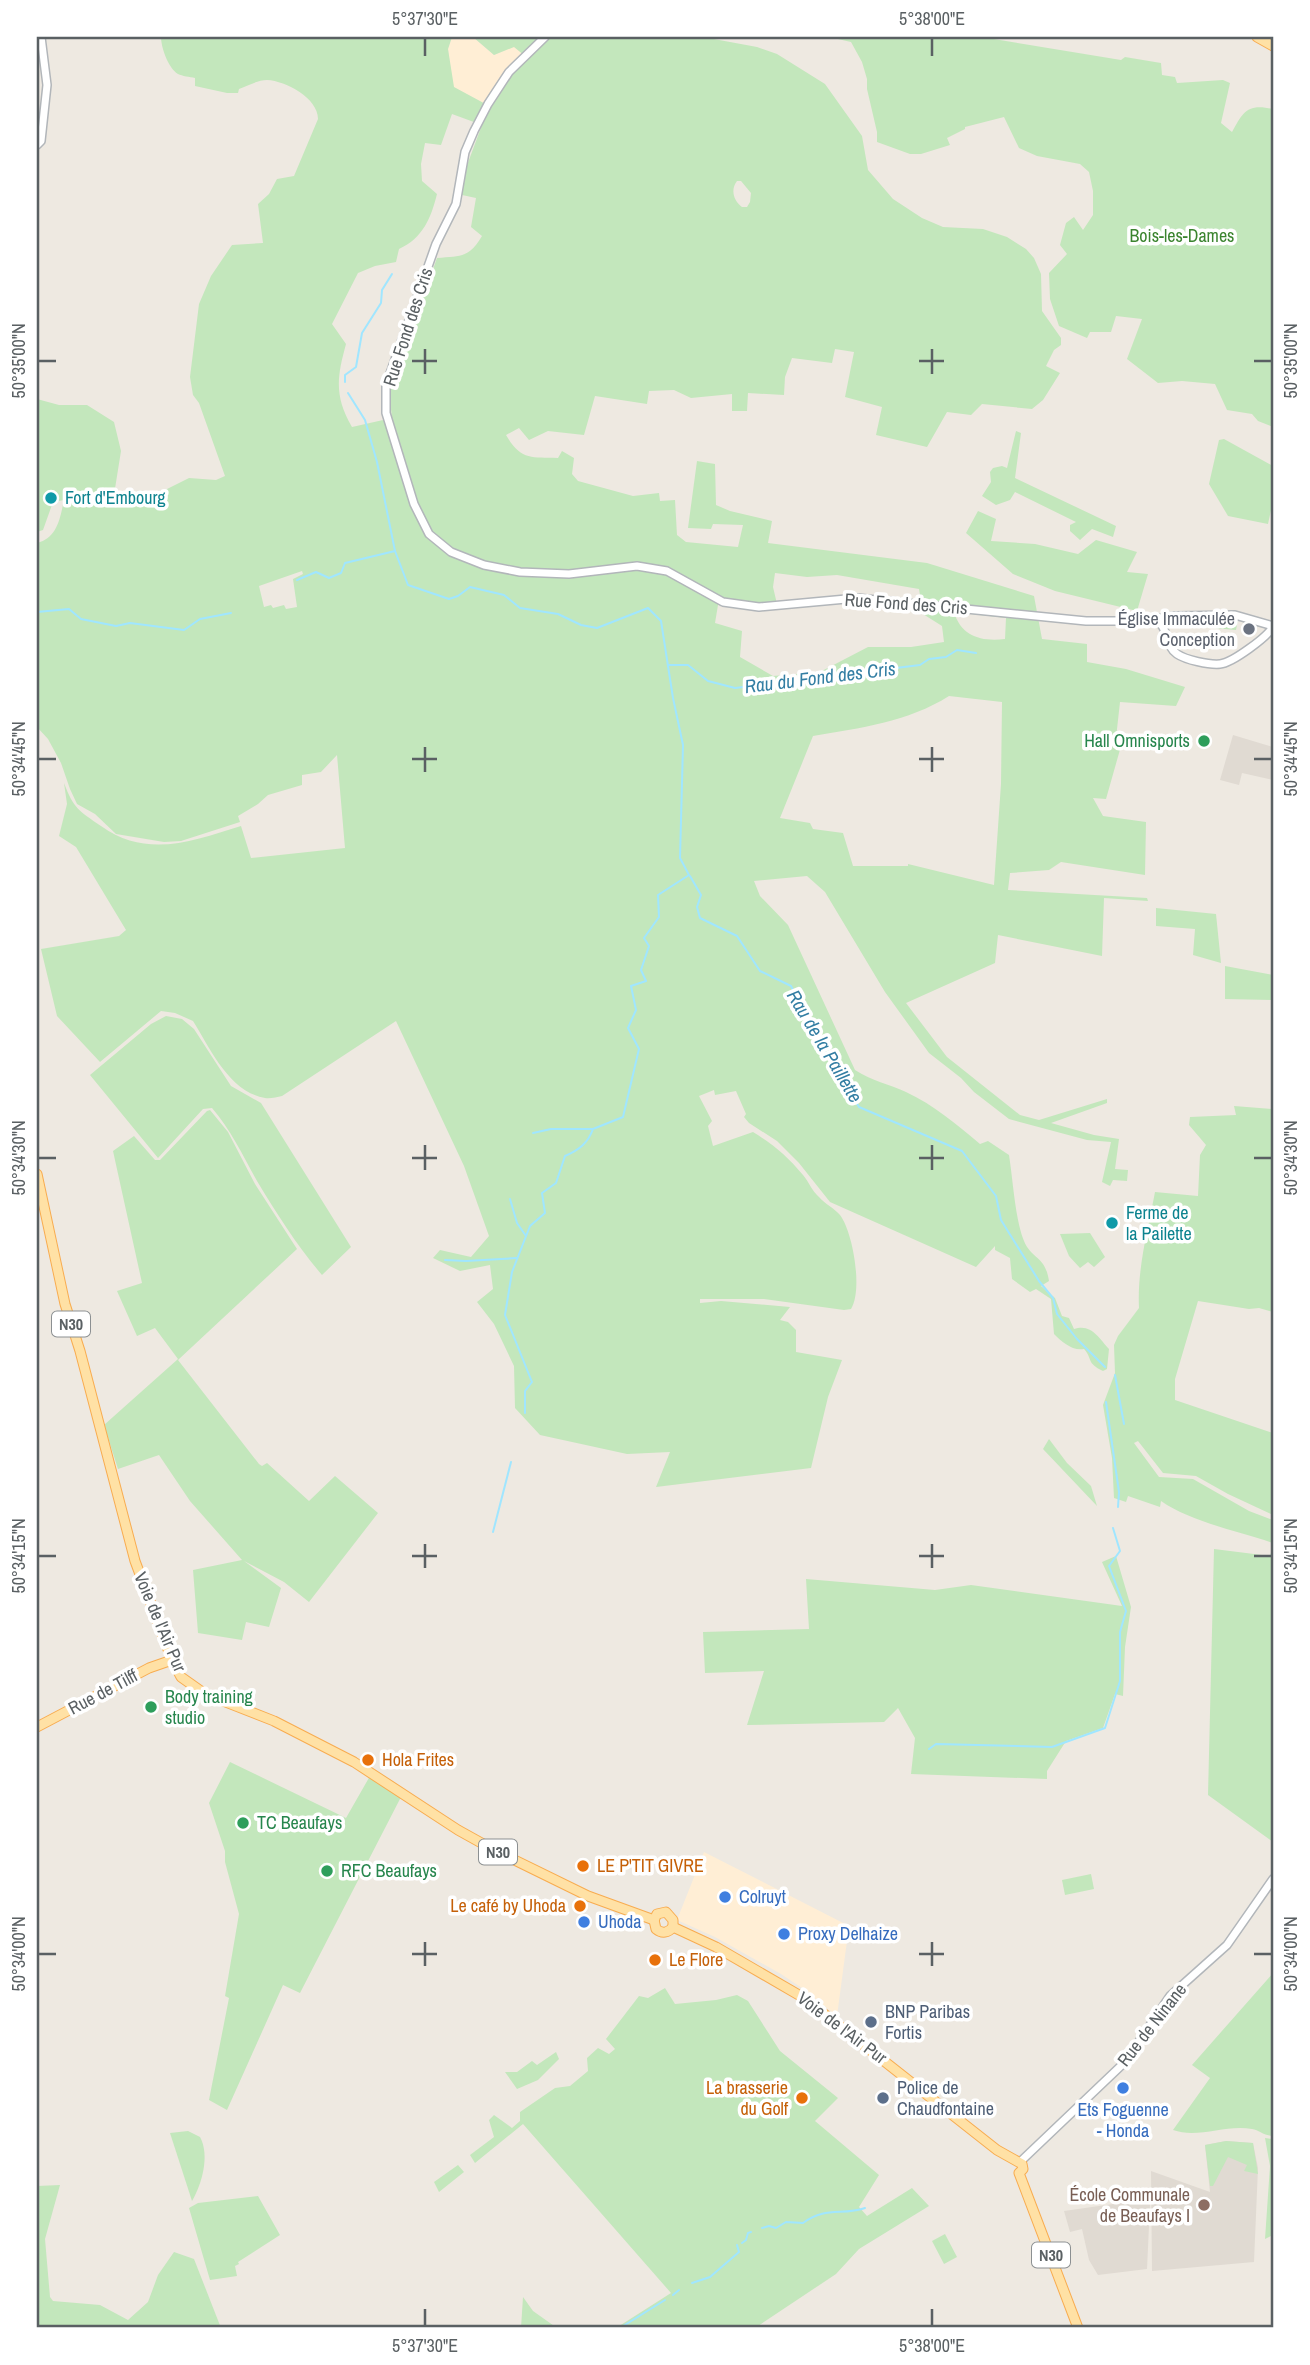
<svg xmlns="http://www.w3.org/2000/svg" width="1310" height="2365" font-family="'Archivo Narrow',sans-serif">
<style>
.commercial{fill:#ffeed5}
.education{fill:#e0dad2}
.green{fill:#c3e7bc;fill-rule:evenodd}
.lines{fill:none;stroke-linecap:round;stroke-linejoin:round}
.stream{stroke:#a0e6ff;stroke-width:2}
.minor-casing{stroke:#b2b6ba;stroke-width:10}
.major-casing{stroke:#f8ac50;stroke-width:11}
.minor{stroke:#fff;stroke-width:7}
.major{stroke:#ffe1a5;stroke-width:9}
.ticks{fill:none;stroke:#5a6063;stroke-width:2.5}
.culture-dot{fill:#0f9aa8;stroke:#fff;stroke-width:2.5}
.worship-dot{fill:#6b7280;stroke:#fff;stroke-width:2.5}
.leisure-dot{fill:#2e9e5b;stroke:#fff;stroke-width:2.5}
.food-dot{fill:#e8710a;stroke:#fff;stroke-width:2.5}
.shop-dot{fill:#3f7fe0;stroke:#fff;stroke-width:2.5}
.service-dot{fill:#5c6f8a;stroke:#fff;stroke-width:2.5}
.education-dot{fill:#8d6e63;stroke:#fff;stroke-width:2.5}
.labels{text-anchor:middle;stroke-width:7;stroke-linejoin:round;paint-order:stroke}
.shield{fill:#fff;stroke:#8c9092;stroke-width:2}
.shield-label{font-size:16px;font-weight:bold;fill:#5a6063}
.park-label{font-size:18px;fill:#3b842f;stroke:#fff}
.street-label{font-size:18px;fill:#5a6063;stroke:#fff}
.culture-label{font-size:18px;fill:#0d838f;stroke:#fff;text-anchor:start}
.worship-label{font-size:18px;fill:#5b616d;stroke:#fff;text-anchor:end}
.leisure-label{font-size:18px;fill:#27864d;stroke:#fff;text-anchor:start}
.food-label{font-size:18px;fill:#c56008;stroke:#fff;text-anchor:start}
.shop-label{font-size:18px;fill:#366cbe;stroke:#fff;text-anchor:start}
.service-label{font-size:18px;fill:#4e5e75;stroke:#fff;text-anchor:start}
.education-label{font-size:18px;fill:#785e54;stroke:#fff;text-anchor:end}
.water-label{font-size:19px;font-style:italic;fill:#337ea3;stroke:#fff}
.neatline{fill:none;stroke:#5a6063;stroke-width:2.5}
.ticks-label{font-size:18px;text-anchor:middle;fill:#5a6063}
</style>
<rect width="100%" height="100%" fill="#eee9e1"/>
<g class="commercial">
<path d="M452,37H473L494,55L514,46L525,56L491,107L453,87L448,49Z"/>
<path d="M704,1852L849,1926L837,2016L802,1988L781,1974L715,1937L677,1920Z"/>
</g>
<g class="education">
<path d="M1233,735L1273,747V780L1242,773L1239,785L1220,780Z"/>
<path d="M1226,2141L1253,2143L1258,2168L1254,2262L1152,2271L1151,2171L1210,2192L1205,2145Z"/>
<path d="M1148,2199L1150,2205L1147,2269L1098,2275L1089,2260L1082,2229L1070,2232L1064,2211Z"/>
</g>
<g class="green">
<path d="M161,37H452L448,49L454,87L491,107L525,56L514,47L494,55L473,37H703L757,47L777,54L825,84L862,136L868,170L893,199L922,218L943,227L983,229L1007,237L1026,249L1034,258L1041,274L1042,311L1061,338V345L1054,350L1046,366L1060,373L1043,400L1032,409L982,404L971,415L947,412L927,447L876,435L882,407L845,397L854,352L835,349L832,363L792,358L785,377L784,395L748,393L747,411H732V394L691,398L674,390L649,391L647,404L595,396L584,435L548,431L529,440L519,428L506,435C521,461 531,457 558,458L562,451L574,458L572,474L578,481L633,496L659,493L660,501L675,500L677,535L686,542L738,547L743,525L713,524L711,529L688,528L697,461L715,464L716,505L730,511L772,521L768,543L927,563L1034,596L1042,639L1087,644V662L1126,669L1185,687L1176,706L1120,702L1116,738L1123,739L1106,799L1093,798L1103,816L1146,822L1145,875L1061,862L1049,870L1010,873L1008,890L1147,898L1148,901L1104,898L1102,956L998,935L995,963L906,1003L947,1057L1020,1115L1039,1120L1107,1099V1103L1051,1123L1094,1135L1119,1139L1115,1169L1128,1170L1127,1181L1113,1180L1110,1186L1102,1182L1111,1142L1087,1140L1009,1119L974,1092L961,1078L929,1053L885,992L825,892L807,876L754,881L760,896L788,925L855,1070C872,1081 889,1084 906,1092C934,1105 956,1124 980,1144L988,1141L1009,1155C1013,1180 1015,1219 1024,1241C1032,1260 1045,1255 1049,1281L1041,1286L1055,1298L1062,1316L1069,1318L1074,1329C1091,1323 1099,1338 1109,1349L1107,1369L1103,1371C1086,1363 1093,1359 1084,1349C1072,1351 1062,1342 1054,1334L1051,1299L1036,1289L1030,1292L1012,1279L1010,1258L995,1250V1246L976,1267L830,1202L799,1163L777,1141L749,1123L744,1117L746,1114L736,1091L715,1095L714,1090L699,1096L712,1121L708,1126L713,1146L753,1132C774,1145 787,1156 803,1175C809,1182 812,1191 819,1197C825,1204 834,1208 840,1215C853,1232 863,1290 851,1309L844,1310L764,1299H700V1303L721,1301L790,1307L780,1320L788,1322L796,1330V1352L842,1360L828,1397L811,1468L656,1487L670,1452L627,1454L540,1435L515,1408L514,1366L494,1324L477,1302L493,1289L490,1265L460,1271L433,1258L440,1250L471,1257L489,1236L464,1166L396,1021L282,1096C277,1097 270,1099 265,1098C229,1092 210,1048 193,1021L175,1013L161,1011L100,1062L57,1016L41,949L119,936L126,930L76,847L59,836L67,804L64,783C74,809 78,810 101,826C147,859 193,841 241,826L251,858L345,848L337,755L321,772L302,775V785L268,795L258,804L238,816L240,822L181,841L164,842L116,834L95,814L77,804L70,789L61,763L48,739L37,727V543C57,538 60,519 64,500L53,502L43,530L37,532V399L59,405H87L114,422L121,451L113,501L115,503L167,489L189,478L216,480L225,476L199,403L193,395L190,377L199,304L211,276L232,245L263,243L258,204L269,194L277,179L294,176L318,119C318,98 286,81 267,80C258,80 247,86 239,89L238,93H227L195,86V78C190,77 182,76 178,74C168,68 161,47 161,37ZM452,114L482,125L466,168L462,195L476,198L471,227L482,236C469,258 461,256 437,258L389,392L392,418L352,427C334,396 337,377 346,344L332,324L358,273L375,266L396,262L399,249C423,238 431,218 437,194L422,181L421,164L425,143L441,145ZM737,181H741L751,193L750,202L747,207H742C734,201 730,190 737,181ZM302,571L303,574L293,579L297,607L286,609L284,605L273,608L271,605L264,607L259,586ZM775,573L807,577L837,575L919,589L923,614L942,626L944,642L911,647H868L820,672L773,676L740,657L742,631L715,623L719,599L777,604L773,587ZM954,612L1006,618L1005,639C981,642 961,636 954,612ZM949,696L1002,702L1001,784L994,885L908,864V866H853L843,833L813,829L810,823L780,818L813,736C860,728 908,722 949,696Z"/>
<path d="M829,37H982L1121,60L1125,57L1161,63L1162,75L1175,77L1177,83L1223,80L1230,83L1221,123L1232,132C1243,112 1247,103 1273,109V427L1258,421L1252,414L1227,410L1215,384L1182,381L1158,383L1127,359L1142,319L1116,316L1111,332H1090L1087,338L1059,326L1050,299L1049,273L1067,254L1060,245L1066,223L1074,217L1083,230L1093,215V191L1089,172L1080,164L1037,156L1019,148L1004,117L965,127V129L947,138L950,145L921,154H910L877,142V132L867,89V79L862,62L851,42Z"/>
<path d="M1016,431L1021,433L1015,478L1116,526L1113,537L1092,529L1080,540L1070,531V525L1076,522L1015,492L1010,500L996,505L982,496L991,482L990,472L993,468L1002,466L1007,468Z"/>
<path d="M1224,439L1273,466V501L1268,524L1228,516L1209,484L1219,440Z"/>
<path d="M978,511L996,519L991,541L1035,544L1078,554L1096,540L1137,552L1127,572L1148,574L1137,611L1055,591L1013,574L966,533Z"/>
<path d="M1204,617L1238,619L1236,630L1203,627Z"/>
<path d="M1156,908L1216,914L1221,963L1193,955L1195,929L1156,926Z"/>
<path d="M1225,966L1273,975V1000L1225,999Z"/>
<path d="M166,1016L182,1019L194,1029L231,1086L261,1103L351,1247L322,1275C297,1246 277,1214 257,1181C243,1156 231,1130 212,1108L203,1109L158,1158L90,1075L151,1024Z"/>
<path d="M1234,1106L1273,1109V1312L1259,1308L1249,1309L1198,1301L1175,1379V1400L1273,1433V1515L1228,1494L1196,1476L1163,1473L1138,1441L1134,1443L1159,1477L1193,1479L1249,1511L1273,1520V1543C1238,1531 1191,1522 1161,1501L1160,1507L1128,1496L1126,1502L1114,1498L1112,1458L1103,1405L1115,1373L1114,1345L1118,1336L1139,1308C1137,1269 1148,1229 1155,1192L1198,1196L1200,1155L1206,1145L1189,1125L1190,1117L1236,1115Z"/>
<path d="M210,1110L228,1132L255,1184L297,1249L178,1360L259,1464L262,1466L267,1463L309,1501L335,1476L378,1513L309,1602L284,1582L244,1561L281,1588L269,1627L246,1622L242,1640L198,1633L193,1570L242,1560L190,1501L159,1455L118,1469L104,1425L178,1359L155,1328L137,1336L117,1291L142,1283L113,1151L134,1136L155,1160H160L207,1111Z"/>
<path d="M1090,1233L1105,1257L1094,1267L1088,1262L1080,1268L1069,1256L1060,1234Z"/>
<path d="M1049,1439L1067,1463L1091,1486L1097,1506L1043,1449Z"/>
<path d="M1273,1546V1842L1208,1795L1214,1549L1270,1556Z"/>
<path d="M1116,1556L1131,1607L1125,1647L1123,1696L1115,1694L1103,1728L1066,1741L1047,1771V1779L911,1774L915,1738L898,1708L884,1722L747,1725L764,1671L705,1673L703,1632L809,1629L806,1579L935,1590L971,1585L1122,1606L1102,1562Z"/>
<path d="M230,1762L346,1818L370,1776L401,1797L300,1993L283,1985L227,2110L209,2100L229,1998L225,1996L239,1914L225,1862V1851L209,1803Z"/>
<path d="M1091,1874L1094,1889L1065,1895L1062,1880Z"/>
<path d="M1273,1973V2136C1262,2135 1259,2130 1252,2129C1226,2124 1198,2139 1173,2130L1210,2078L1192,2065Z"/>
<path d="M665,1988L675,2004L716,2000L737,1995L748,2001L780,2051L838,2098L815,2121L879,2175L859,2207L867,2216L912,2188L929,2206L859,2249L836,2274L755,2328H616L671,2293L523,2124L475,2163L470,2155L494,2137L489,2120L494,2115L512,2128L520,2121V2112L555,2088L570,2086L588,2071L587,2058L598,2048L609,2054L615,2049L606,2039L639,1996L648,1998Z"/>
<path d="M556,2052L559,2059L538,2080L517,2089L505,2072H517L532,2061L537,2065Z"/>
<path d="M188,2131L200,2137C210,2155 202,2184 192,2201L170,2133Z"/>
<path d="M1265,2138L1273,2139V2235L1265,2239L1270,2166Z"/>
<path d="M1226,2141L1253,2143L1258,2174L1244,2171L1247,2165L1228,2157L1213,2186H1210L1205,2145Z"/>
<path d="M458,2165L464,2172L439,2192L434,2182Z"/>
<path d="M60,2185L45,2239L50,2297L53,2301L100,2305L128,2320L148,2302L158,2275L174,2252L194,2259L221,2328H37V2186Z"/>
<path d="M258,2196L280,2235L238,2262L239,2264L235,2266L237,2276L210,2280L189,2208L198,2203Z"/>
<path d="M945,2234L957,2257L944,2264L932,2241Z"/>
<path d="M523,2297L533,2311L557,2328H521Z"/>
</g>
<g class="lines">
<g class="stream">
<path d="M345,382V375L356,367L362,333L381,303L382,290L392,274"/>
<path d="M348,393L365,420L377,462L395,551L408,585L449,599L458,596L470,587L504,595L520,608L558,614L581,625L597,628L648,608L661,621L673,698L683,745L680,858L689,875L658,895L659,917L644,938L649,946L641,970L646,981L631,986L636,1010L628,1028L639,1049L623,1117L593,1129C588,1143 579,1150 565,1156L556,1183L542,1193L545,1213L530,1226L512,1272L505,1315L532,1382L525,1391V1413"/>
<path d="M297,580L316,572L329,578L341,573L345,563L395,551"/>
<path d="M37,612L69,609L81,619L116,626L130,623L184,630L200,619L231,613"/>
<path d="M668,665H688L708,681L735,688L920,665L929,659L946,657L957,650L976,653"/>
<path d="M690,876L701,895L697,907L700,918L737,936L760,971L791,986L824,1050L859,1107L962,1151L996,1196L1001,1220L1039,1281L1053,1298L1057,1314L1077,1339L1105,1367"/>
<path d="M533,1133L551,1129H593"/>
<path d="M510,1199L517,1223L526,1236"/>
<path d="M445,1260L466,1261L517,1258"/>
<path d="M1115,1375L1124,1424"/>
<path d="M1106,1402L1119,1492L1118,1507"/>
<path d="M493,1532L511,1462"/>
<path d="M929,1749L936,1744L1052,1747L1105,1728L1120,1681V1632L1126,1611L1109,1566L1120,1551L1113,1528"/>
<path d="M762,2228L769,2226L776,2228L786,2222L803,2223C826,2206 842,2216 865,2208"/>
<path d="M742,2243L746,2240L748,2233L751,2232"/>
<path d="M692,2283L710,2277L739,2252L737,2245"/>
<path d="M673,2295L679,2290"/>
<path d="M620,2328L665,2300"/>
</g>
<defs>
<g id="minor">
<path d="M545,37L509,72L488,104L474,131L465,152L456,204L436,244L386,385V413L414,504L429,534L451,552L484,565L520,572L569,574L637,566L667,571L723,602L759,607L857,598L1086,621H1139L1176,616L1235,615L1273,626"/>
<path d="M37,145L41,141L47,85L41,37"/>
<path d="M1154,618C1170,628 1164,645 1177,654C1186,660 1209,665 1220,664C1232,663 1269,636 1273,626"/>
<path d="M1020,2162L1125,2062L1170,1996L1227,1945L1273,1879"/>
</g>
<g id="major">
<path d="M1257,37L1273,46"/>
<path d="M37,1174L65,1304L80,1351L135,1561L172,1660L181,1677L205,1694L274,1721L354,1762L458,1830L494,1850L588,1896L654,1920"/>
<path d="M37,1727L149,1668L172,1660"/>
<path d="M654,1920L657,1914L666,1912L673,1920V1927"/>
<path d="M654,1920L656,1929C662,1934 668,1933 673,1927"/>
<path d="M673,1927L716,1947L804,1998L997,2150L1022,2164L1023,2169L1019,2173L1078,2328"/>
</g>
</defs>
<use href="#minor" class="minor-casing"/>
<use href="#major" class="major-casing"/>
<use href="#minor" class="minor"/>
<use href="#major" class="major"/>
</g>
<path class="ticks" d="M425,38V56M932,38V56M425,349V374M932,349V374M38,361H56M412,361H437M919,361H944M1254,361H1272M425,747V772M932,747V772M38,759H56M412,759H437M919,759H944M1254,759H1272M425,1145V1170M932,1145V1170M38,1158H56M412,1158H437M919,1158H944M1254,1158H1272M425,1544V1568M932,1544V1568M38,1556H56M412,1556H437M919,1556H944M1254,1556H1272M425,1942V1966M932,1942V1966M38,1954H56M412,1954H437M919,1954H944M1254,1954H1272M425,2309V2326M932,2309V2326"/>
<g class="culture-dot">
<circle cx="51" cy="498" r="7"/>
<circle cx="1112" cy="1223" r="7"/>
</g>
<circle class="worship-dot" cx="1249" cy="629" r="7"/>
<g class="leisure-dot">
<circle cx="1204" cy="741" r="7"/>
<circle cx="151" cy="1707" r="7"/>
<circle cx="243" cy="1823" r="7"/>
<circle cx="327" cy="1871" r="7"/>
</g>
<g class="food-dot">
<circle cx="368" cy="1760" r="7"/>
<circle cx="583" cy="1866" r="7"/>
<circle cx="580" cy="1906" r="7"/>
<circle cx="655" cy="1960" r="7"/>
<circle cx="802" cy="2098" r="7"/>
</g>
<g class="shop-dot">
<circle cx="725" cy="1897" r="7"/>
<circle cx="584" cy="1922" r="7"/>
<circle cx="784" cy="1934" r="7"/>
<circle cx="1123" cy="2088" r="7"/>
</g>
<g class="service-dot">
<circle cx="871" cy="2022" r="7"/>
<circle cx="883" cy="2098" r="7"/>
</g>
<circle class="education-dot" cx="1204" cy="2205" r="7"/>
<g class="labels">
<g class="shield">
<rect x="52" y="1311.5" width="38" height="25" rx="5"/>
<rect x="479" y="1839.5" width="38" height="25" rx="5"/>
<rect x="1032" y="2242.5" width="38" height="25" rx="5"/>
</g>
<g class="shield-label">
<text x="71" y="1330">N30</text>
<text x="498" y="1858">N30</text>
<text x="1051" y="2261">N30</text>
</g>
<g class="park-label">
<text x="1182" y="242">Bois-les-Dames</text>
</g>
<g class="street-label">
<text transform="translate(408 327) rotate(-72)" y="6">Rue Fond des Cris</text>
<text transform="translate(906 604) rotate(4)" y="6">Rue Fond des Cris</text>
<text transform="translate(160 1622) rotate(67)" y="6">Voie de l'Air Pur</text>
<text transform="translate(103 1692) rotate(-28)" y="6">Rue de Tilff</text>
<text transform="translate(1152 2025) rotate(-52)" y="6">Rue de Ninane</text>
<text transform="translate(842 2028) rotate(37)" y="6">Voie de l'Air Pur</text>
</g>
<g class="culture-label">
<text x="65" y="504">Fort d'Embourg</text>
<text x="1126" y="1219">Ferme de<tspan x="1126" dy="21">la Pailette</tspan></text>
</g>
<g class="worship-label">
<text x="1235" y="625">Église Immaculée<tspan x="1235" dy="21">Conception</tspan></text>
</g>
<g class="leisure-label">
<text x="1190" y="747" text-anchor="end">Hall Omnisports</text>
<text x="165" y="1703">Body training<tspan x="165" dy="21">studio</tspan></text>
<text x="257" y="1829">TC Beaufays</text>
<text x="341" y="1877">RFC Beaufays</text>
</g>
<g class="food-label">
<text x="382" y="1766">Hola Frites</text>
<text x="597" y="1872">LE P'TIT GIVRE</text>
<text x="566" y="1912" text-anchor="end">Le café by Uhoda</text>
<text x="669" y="1966">Le Flore</text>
<text x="788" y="2094" text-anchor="end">La brasserie<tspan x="788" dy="21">du Golf</tspan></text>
</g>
<g class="shop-label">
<text x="739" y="1903">Colruyt</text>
<text x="598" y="1928">Uhoda</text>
<text x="798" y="1940">Proxy Delhaize</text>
<text x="1123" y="2116" text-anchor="middle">Ets Foguenne<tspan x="1123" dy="21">- Honda</tspan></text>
</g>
<g class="service-label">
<text x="885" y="2018">BNP Paribas<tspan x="885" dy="21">Fortis</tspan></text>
<text x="897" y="2094">Police de<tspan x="897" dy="21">Chaudfontaine</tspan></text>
</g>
<g class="education-label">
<text x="1190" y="2201">École Communale<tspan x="1190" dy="21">de Beaufays I</tspan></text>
</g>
<g class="water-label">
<text transform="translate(820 677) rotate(-7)" y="7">Rau du Fond des Cris</text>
<text transform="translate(825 1046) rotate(59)" y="7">Rau de la Paillette</text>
</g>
</g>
<rect width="1310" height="2365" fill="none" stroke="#ffffff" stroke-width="77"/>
<rect x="38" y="38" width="1234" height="2288" class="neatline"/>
<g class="ticks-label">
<text x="425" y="25">5°37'30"E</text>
<text x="932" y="25">5°38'00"E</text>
<text transform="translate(19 361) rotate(-90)" y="6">50°35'00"N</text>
<text transform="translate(1291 361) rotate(-90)" y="6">50°35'00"N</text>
<text transform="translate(19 759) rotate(-90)" y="6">50°34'45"N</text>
<text transform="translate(1291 759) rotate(-90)" y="6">50°34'45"N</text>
<text transform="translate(19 1158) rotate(-90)" y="6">50°34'30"N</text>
<text transform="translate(1291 1158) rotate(-90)" y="6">50°34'30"N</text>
<text transform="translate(19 1556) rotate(-90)" y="6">50°34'15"N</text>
<text transform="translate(1291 1556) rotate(-90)" y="6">50°34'15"N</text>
<text transform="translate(19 1954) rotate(-90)" y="6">50°34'00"N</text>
<text transform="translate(1291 1954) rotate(-90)" y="6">50°34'00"N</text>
<text x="425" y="2352">5°37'30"E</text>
<text x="932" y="2352">5°38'00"E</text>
</g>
</svg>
